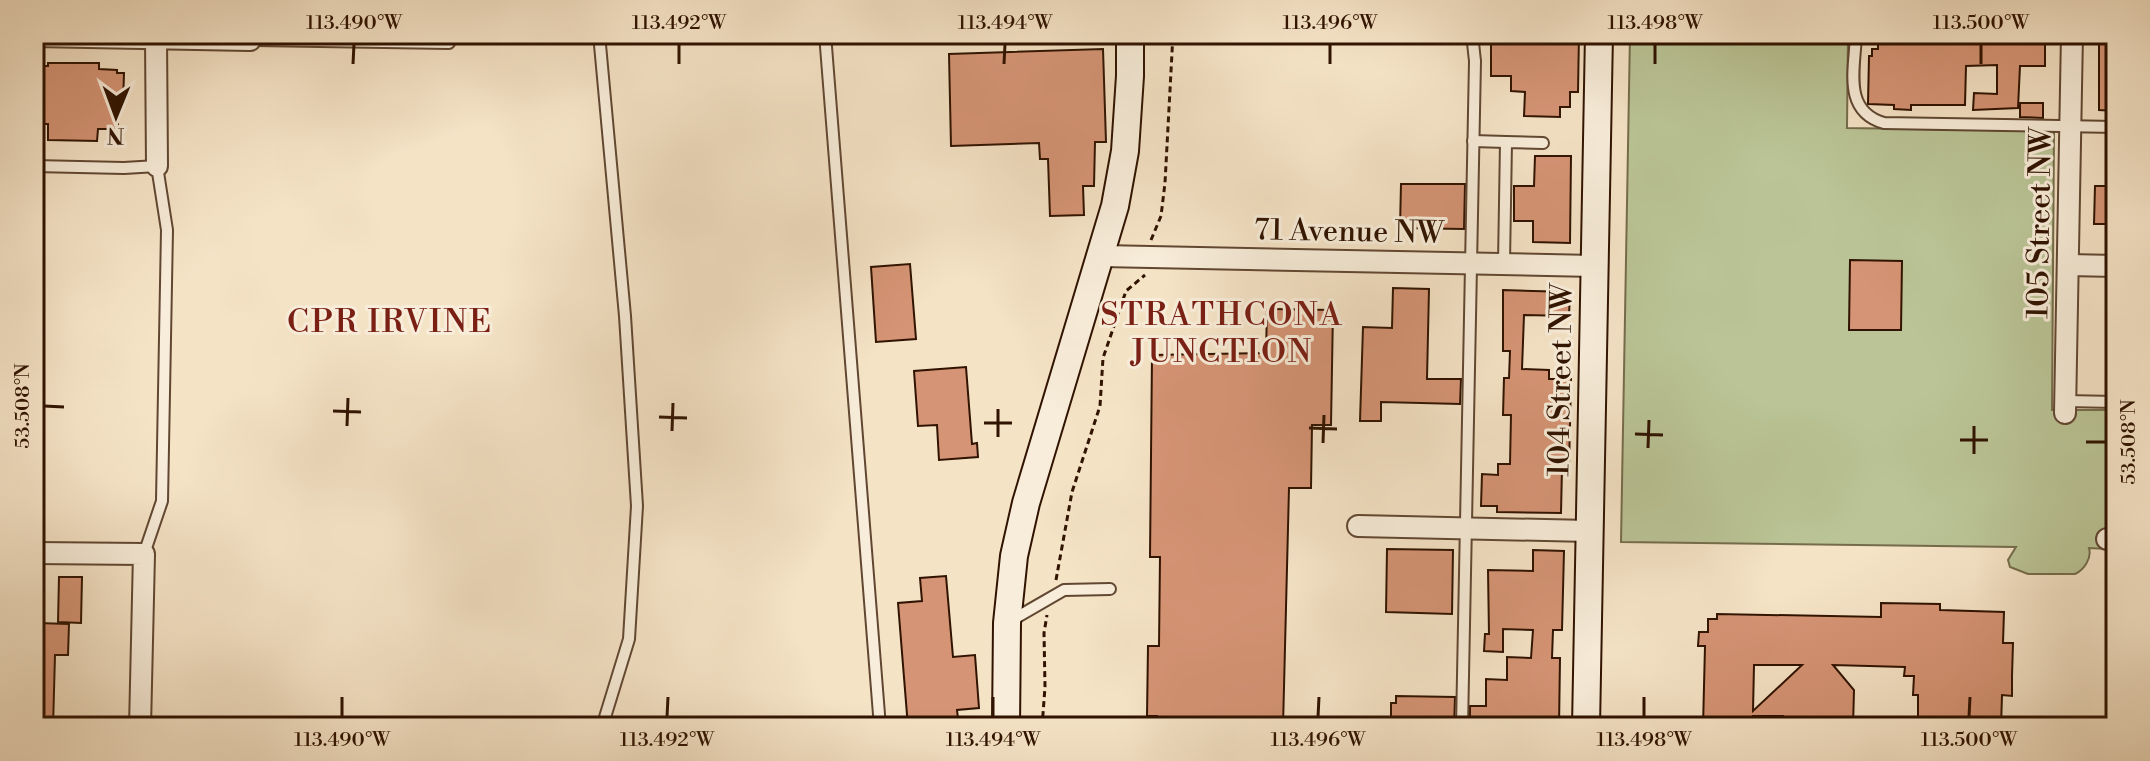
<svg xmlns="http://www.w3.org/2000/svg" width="2150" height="761" font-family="'Libre Bodoni',serif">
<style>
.green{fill:#bac496;stroke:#756c4b;stroke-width:2}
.building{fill:#d59475;stroke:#301300;stroke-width:2;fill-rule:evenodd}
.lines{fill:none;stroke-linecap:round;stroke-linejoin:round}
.service-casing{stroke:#614732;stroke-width:14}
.minor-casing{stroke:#614732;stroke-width:24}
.secondary-casing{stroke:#301300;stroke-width:30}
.path{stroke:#301300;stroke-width:3;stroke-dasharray:6 4;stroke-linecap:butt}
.service{stroke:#f8edda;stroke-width:10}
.minor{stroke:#f8edda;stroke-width:20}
.secondary{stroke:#f8edda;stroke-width:26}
.ticks{fill:none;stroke:#301300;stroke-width:3}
.labels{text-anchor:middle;stroke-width:6;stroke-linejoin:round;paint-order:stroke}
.street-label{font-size:30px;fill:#301300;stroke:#f8edda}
.neighbourhood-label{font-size:32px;letter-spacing:2px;fill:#7a1f14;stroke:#f8edda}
.neatline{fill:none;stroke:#301300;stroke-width:3}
.ticks-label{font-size:20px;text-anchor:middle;fill:#301300}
</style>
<rect width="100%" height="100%" fill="#f5e3c6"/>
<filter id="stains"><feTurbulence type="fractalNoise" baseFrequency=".0025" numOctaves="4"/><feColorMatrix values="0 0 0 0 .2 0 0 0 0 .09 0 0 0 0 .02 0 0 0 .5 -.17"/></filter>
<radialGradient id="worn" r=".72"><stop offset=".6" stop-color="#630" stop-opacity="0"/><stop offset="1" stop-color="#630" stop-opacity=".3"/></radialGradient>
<path class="green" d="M1630,34H1848L1847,128L2054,131L2052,410H2116V519H2108L2107,549L2089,548C2092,558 2084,570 2075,574H2028L2010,567L2008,560L2016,547L1621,542Z"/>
<g class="building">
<path d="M1491,34H1579L1578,92H1570V107H1560V117L1524,116L1525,92L1511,91V76H1491Z"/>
<path d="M1998,36L2045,39V66H2020L2018,108L1973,110L1974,93L1997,94V65L1966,66L1965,105H1911V110L1894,109V105L1868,104L1869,56H1872V49H1878V39L1895,40V37L1998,40Z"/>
<path d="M2099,39L2116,40V111L2099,110Z"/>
<path d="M1103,49L1106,142H1095L1094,186H1083L1084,215L1050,216L1048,159H1040L1039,143L951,146L949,54Z"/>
<path d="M48,63H99V69L117,70V73H124L123,104H118V129H98L97,141L48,140V124H34V66H48Z"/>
<path d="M2020,103H2043V118L2020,117Z"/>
<path d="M1535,156H1571L1570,243L1533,242V221H1514V186H1534Z"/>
<path d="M1401,184H1465L1464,229L1400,228Z"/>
<path d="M2095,186H2116V224H2094Z"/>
<path d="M1850,260L1902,261L1901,330H1849Z"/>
<path d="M910,264L916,339L876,342L871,267Z"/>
<path d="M1393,288L1429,289L1427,379H1461L1460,404L1381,402V421H1360L1363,327L1392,328Z"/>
<path d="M1503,290L1570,292L1569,316L1524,315L1522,369L1549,370V379H1571L1569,468H1562L1561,513L1497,512V506H1481L1482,474L1498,475V464H1510L1511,415H1503L1504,378H1509L1510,351H1503Z"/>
<path d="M1267,309L1333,310L1331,425H1312L1311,488H1289L1283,727H1157V716H1147L1148,646H1159L1160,557H1150L1152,355L1266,353Z"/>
<path d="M966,367L972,444L977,443L978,457L939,460L937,425L918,426L914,371Z"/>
<path d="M1387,549L1453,550L1452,614L1386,612Z"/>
<path d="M1533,550L1564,551L1562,630H1553L1552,658H1560L1559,727H1470V706H1486V679L1507,680V657L1531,658L1533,630L1503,629V652L1484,651L1485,634H1489L1488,570L1533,571Z"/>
<path d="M946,576L953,657L975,655L979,708L957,710L959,727H908L898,603L922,601L920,578Z"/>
<path d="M59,577H82L81,623L58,622Z"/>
<path d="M1881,603L1940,604V610L2004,612L2003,643H2013L2012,676V696L2002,695L2001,727H1918V695H1913L1914,676H1904L1905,667L1833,665L1854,690L1853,727H1783V716H1753V727H1703L1705,646H1698L1699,632H1708V619H1717V614L1881,617ZM1754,665H1802L1753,711Z"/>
<path d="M37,623L69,624L68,655H55L53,727H34V652H36Z"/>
<path d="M1396,696L1455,697L1454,727H1396V718H1391V703H1396Z"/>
</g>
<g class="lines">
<defs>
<g id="service">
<path d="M599,34L625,316L637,506L629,639L602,727"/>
<path d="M825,34L880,727"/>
<path d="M1856,34C1855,68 1842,111 1884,123L2116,127"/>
<path d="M250,40L449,43"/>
<path d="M1473,141L1506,142"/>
<path d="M34,166L124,168L157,166L167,230L162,501L144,554"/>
<path d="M1504,263L1506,142L1543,143"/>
<path d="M2065,401L2116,402"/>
<path d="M1012,620L1064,590L1110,589"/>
<path d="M1462,727L1475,61L1472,34"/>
</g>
<g id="minor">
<path d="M34,36L250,40"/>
<path d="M156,38L157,166"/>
<path d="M1102,256L1594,266"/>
<path d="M2068,265L2116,266"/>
<path d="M2065,413L2072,34"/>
<path d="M1358,526L1589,531"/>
<path d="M2107,539H2116"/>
<path d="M34,553L144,554L140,727"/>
</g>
<g id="secondary">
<path d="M1006,727L1007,623L1014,556L1026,503L1115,206L1125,151L1130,76V34"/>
<path d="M1586,727L1599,34"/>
</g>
</defs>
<use href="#service" class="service-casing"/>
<use href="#minor" class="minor-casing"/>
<use href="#secondary" class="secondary-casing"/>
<g class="path">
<path d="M1151,240L1161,216L1165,183L1173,34"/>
<path d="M1056,580L1072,492L1100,406L1103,358L1126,291L1145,275"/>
<path d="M1042,727L1045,687L1044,633L1047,615"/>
</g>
<use href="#service" class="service"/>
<use href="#minor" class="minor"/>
<use href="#secondary" class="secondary"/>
</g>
<path class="ticks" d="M353,64L354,44M679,64V44M1004,64L1005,44M1330,64V44M1655,64V44M1981,64V44M44,406L64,407M333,411L361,412M659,417L687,418M984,423H1012M347,426L348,398M1309,428L1337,429M672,431L673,403M1635,434L1663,435M998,437V409M1960,440H1988M2086,442H2106M1323,443L1324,415M1648,448L1649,420M1974,454V426M342,717V697M667,717L668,697M993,717V697M1318,717L1319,697M1644,717V697M1969,717L1970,697"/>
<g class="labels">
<g class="street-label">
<text transform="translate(2039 223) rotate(-89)" y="10">105 Street NW</text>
<text transform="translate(1349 231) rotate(1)" y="10">71 Avenue NW</text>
<text transform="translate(1560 380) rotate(-89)" y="10">104 Street NW</text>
</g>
<g class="neighbourhood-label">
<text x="1222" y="325">STRATHCONA<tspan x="1222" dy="37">JUNCTION</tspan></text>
<text x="390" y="332">CPR IRVINE</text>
</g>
</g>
<rect width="2150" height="761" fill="none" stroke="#f5e3c6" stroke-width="88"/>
<g transform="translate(116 116) rotate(181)" stroke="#f8edda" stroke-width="6" paint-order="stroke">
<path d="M0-6L14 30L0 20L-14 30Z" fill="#301300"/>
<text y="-12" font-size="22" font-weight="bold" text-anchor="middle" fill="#301300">N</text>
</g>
<rect x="44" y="44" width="2062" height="673" class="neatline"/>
<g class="ticks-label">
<text x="354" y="29">113.490°W</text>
<text x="679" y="29">113.492°W</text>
<text x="1005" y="29">113.494°W</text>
<text x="1330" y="29">113.496°W</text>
<text x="1655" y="29">113.498°W</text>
<text x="1981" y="29">113.500°W</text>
<text transform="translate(22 406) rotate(-90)" y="7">53.508°N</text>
<text transform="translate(2128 442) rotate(-90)" y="7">53.508°N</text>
<text x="342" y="746">113.490°W</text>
<text x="667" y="746">113.492°W</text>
<text x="993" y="746">113.494°W</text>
<text x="1318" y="746">113.496°W</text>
<text x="1644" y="746">113.498°W</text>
<text x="1969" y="746">113.500°W</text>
</g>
<rect width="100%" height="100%" filter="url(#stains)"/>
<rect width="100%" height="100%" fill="url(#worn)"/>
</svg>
